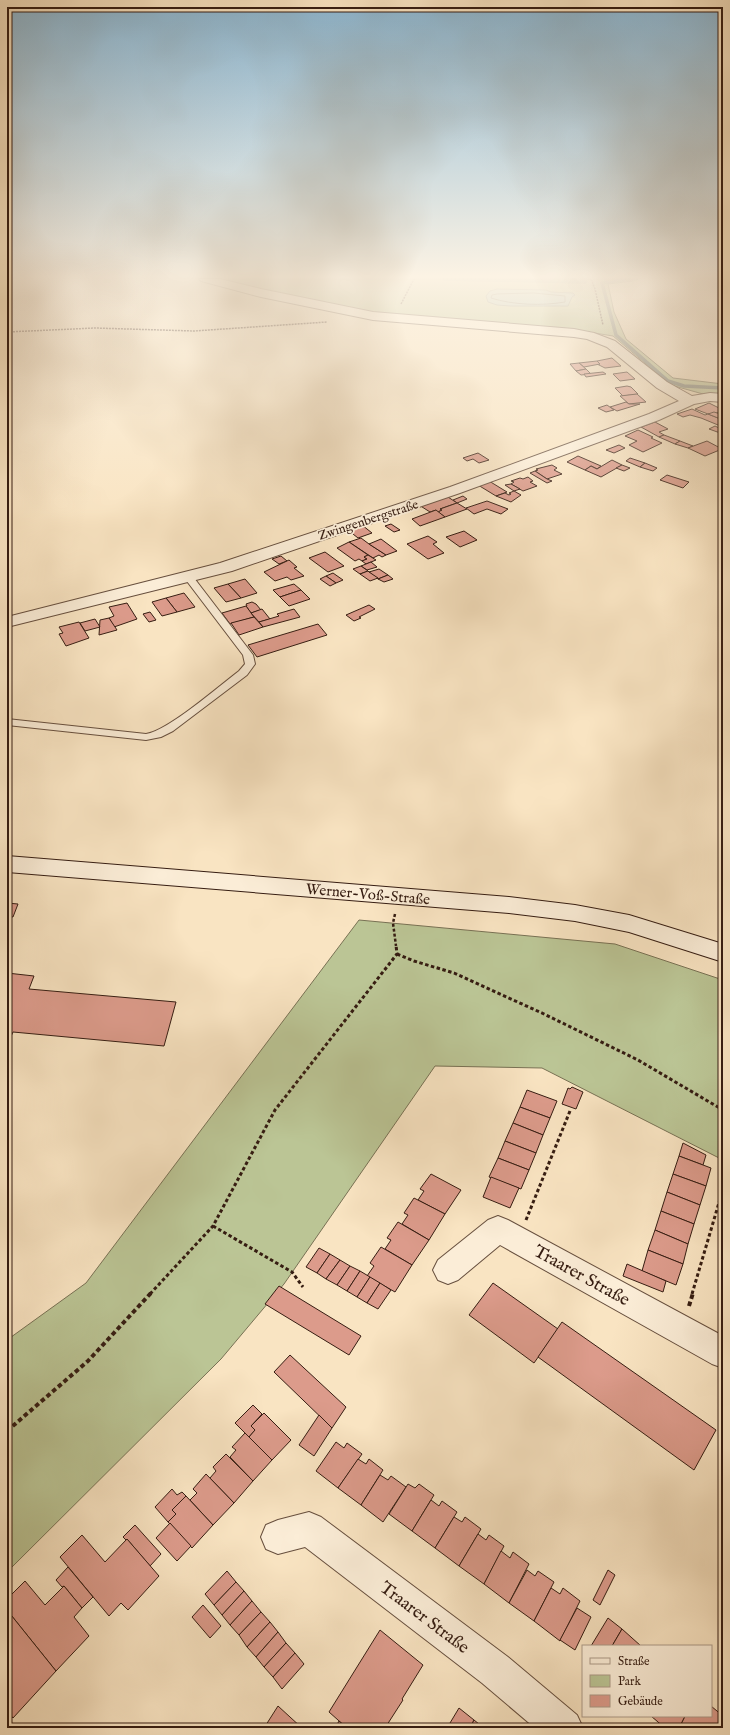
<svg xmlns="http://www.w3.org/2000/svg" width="730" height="1735" font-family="'IM FELL English',serif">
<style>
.green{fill:#bbc595;stroke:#787154}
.water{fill:#9fbeb9;stroke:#757e76}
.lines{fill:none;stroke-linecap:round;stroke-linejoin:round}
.shore{stroke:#6a6e66;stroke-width:1}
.stream{stroke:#757e76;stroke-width:3.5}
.building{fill:#dc9b8b;stroke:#361d12}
.lane-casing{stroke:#674f3e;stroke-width:2}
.street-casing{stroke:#674f3e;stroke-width:2}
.secondary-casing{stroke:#361d12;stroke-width:2}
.path-far3{stroke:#361d12;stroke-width:1.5;stroke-dasharray:2 1;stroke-linecap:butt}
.path-far2{stroke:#361d12;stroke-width:2.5;stroke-dasharray:3 2;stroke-linecap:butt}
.path-far1{stroke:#361d12;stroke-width:3;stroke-dasharray:3.5 2.5;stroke-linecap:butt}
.path{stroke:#361d12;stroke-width:4;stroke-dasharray:4.5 3;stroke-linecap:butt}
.lane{fill:#fbedd7;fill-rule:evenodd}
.street{fill:#fbedd7;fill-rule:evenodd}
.secondary{fill:#fbedd7;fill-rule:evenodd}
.labels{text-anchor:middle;stroke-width:3.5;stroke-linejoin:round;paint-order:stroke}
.far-street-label{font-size:13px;fill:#361d12;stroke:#fbedd7}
.street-label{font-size:15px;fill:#361d12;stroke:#fbedd7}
.near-street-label{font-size:18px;fill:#361d12;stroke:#fbedd7}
</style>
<rect width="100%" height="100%" fill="#f9e4c2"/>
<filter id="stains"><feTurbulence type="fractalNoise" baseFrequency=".005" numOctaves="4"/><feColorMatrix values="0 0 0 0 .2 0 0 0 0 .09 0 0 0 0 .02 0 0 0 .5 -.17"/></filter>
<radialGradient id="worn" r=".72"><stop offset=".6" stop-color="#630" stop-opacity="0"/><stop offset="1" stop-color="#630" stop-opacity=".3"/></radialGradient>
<g class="green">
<path d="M210,279H638L633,281L608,284L614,312L626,339L673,378L723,384V394H703L671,385L613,336L576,330L387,315Z"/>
<path d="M359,920L615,944L723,980V1160L542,1068L435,1066L284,1284L221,1359L7,1572V1340L86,1283Z"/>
</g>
<path class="water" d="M497,289L546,290L551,292L573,293L575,295L572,297L568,306H511L497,305L488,302L486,296L490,291Z"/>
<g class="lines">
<path class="shore" d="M534,293L565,296V302C542,306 513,305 491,298L492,295L497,294Z"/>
<g class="stream">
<path d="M444,279L585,282"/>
<path d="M630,279L602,283L616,335L668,381L684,386L723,388"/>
</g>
</g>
<g class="building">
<path d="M612,358L621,366L605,368L597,364H600L597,361Z"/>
<path d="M597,361L600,364L584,367L579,363Z"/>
<path d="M579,363L586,369L576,371L570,364Z"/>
<path d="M586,369L591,374L581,375L576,371Z"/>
<path d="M603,372L606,374L586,377L584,374Z"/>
<path d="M627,372L635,379L620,381L613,374Z"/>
<path d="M627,386L631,387L638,394L623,396L615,388Z"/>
<path d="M637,394L646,402L629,404L620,396Z"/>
<path d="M626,402L629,404H640L617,411L610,407Z"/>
<path d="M709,403L723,410V412L708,414L695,409Z"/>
<path d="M607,405L614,410L606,412L598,408Z"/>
<path d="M692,409L705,415L708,414L723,420V423L718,425L701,418L690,415L683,417L677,414Z"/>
<path d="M714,412L723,415V420L708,414Z"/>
<path d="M655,422L668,429L659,432L664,435L659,437L641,427Z"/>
<path d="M715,426L723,430V434L709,429Z"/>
<path d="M638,430L653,437L651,438L662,443L643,452L629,445L637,441L625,436Z"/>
<path d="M664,435L680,441L675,444L659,437Z"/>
<path d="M680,441L693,446L688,448L675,444Z"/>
<path d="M707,441L722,449L705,456L688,448Z"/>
<path d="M619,445L625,448L614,453L606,450Z"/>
<path d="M478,453L489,460L479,463L473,459L467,461L463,458Z"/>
<path d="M578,456L601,466L597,469L591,466L585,470L567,462Z"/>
<path d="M630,458L645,463L640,467L626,461Z"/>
<path d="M612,460L622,465L601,477L585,470L591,466L597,469Z"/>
<path d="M645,463L657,468L653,471L640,467Z"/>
<path d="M552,465L557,468L554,470L562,474L547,479L535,471L538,470L536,469Z"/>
<path d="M622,465L630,468L624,471L616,468Z"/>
<path d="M535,471L547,479L552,481L547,483L530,473Z"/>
<path d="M667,475L689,482L683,488L660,480Z"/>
<path d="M528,477L533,481L530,482L537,486L523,491L511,484L514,482L511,481L520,478L523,479Z"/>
<path d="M489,481L507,492L496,496L478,485Z"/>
<path d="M511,484L520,489L514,491L505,485Z"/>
<path d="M514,491L521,495L511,502L496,496L505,493L509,495L511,494L509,493Z"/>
<path d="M463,496L467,499L457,503L453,500Z"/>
<path d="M448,497L457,503L440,509L442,510L438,512L436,510L430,512L419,505Z"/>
<path d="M487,501L508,509L501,514L487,509L474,514L466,508Z"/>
<path d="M457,503L467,509L445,517L438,512L442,510L440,509Z"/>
<path d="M436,510L445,517L420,526L412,519Z"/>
<path d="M391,524L400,530L394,532L385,526Z"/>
<path d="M362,525L372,533L358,538L348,530Z"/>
<path d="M464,531L477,540L460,547L446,537Z"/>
<path d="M428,536L437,542L433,544L444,553L428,559L407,544Z"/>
<path d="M361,538L369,544L386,555L382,557L379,555L373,558L349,542Z"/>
<path d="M381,539L397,551L386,555L369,544Z"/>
<path d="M349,542L368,555L364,557L367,559L362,561L359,559L355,561L337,548Z"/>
<path d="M325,552L344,566L328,572L309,558Z"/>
<path d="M368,555L376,560L366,564L362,561L367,559L364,557Z"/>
<path d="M281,556L287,561L279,564L272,559Z"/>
<path d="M289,560L297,567L294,568L304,576L291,580L287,577L275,581L264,572Z"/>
<path d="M371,562L377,567L367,570L361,566Z"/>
<path d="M361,566L368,571L360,574L353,569Z"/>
<path d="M379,569L388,575L378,579L369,572Z"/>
<path d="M368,571L369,572L378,578L370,581L360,574Z"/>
<path d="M333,573L343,580L336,583L326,576Z"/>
<path d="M388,575L393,579L384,582L378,579Z"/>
<path d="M326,576L336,583L330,586L320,579Z"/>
<path d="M245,579L257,593L241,598L228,584Z"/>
<path d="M228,584L241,598L226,602L214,588Z"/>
<path d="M294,584L301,590L280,597L273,590Z"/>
<path d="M301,590L310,599L289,606L280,597Z"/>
<path d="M184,593L195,607L177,612L166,598Z"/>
<path d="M166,598L177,612L162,616L152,602Z"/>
<path d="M252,602L256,604L261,610L251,613L246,606H247L246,604Z"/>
<path d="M127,603L137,619L114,627L109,618L114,616L109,607Z"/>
<path d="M369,605L375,609L359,617L361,618L354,621L346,615Z"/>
<path d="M246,606L254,617L230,624L222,613Z"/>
<path d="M262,609L270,619L259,622L251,613Z"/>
<path d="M294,609L300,617L263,627L259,622L279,616L277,614Z"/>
<path d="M150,612L156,620L149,622L143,614Z"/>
<path d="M254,617L263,627L239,635L231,623Z"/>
<path d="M109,618L117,630L99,635L100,620Z"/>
<path d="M95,619L100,627L85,631L80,623Z"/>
<path d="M79,622L89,638L66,646L59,634L63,633L59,627Z"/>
<path d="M318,624L327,635L257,657L248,645Z"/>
<path d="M7,903L18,904L13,917L7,916Z"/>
<path d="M7,973L34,976L29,989L176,1002L164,1046L13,1032L7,1045Z"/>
<path d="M572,1087L583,1092L576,1109L562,1104L568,1088L570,1089Z"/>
<path d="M527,1090L557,1101L550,1118L520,1107Z"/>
<path d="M520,1107L550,1118L543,1135L513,1123Z"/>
<path d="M513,1123L543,1135L536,1153L505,1141Z"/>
<path d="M505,1141L536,1153L529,1170L498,1158Z"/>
<path d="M683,1143L706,1155L703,1165L679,1156Z"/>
<path d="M679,1156L711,1168L706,1186L673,1174Z"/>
<path d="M498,1158L529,1170L521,1189L489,1177Z"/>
<path d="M431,1174L461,1190L445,1214L418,1200L424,1191L420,1189Z"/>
<path d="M673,1174L706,1186L700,1205L667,1192Z"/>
<path d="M491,1177L519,1188L510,1208L483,1197Z"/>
<path d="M667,1192L700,1205L694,1224L661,1211Z"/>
<path d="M414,1198L445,1214L429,1240L402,1224L408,1215L404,1213Z"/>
<path d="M661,1211L694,1224L688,1244L655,1230Z"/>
<path d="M398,1222L429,1240L412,1265L385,1249L391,1240L387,1238Z"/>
<path d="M655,1230L688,1244L683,1264L648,1250Z"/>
<path d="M381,1247L412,1265L395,1292L367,1276L374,1266L370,1263Z"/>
<path d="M319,1248L330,1254L317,1273L306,1267Z"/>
<path d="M648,1250L683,1264L676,1285L642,1271Z"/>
<path d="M330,1254L340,1260L326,1279L317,1273Z"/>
<path d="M340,1260L350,1266L337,1285L326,1279Z"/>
<path d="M627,1264L666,1281L663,1292L623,1276Z"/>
<path d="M350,1266L360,1271L347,1291L337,1285Z"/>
<path d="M360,1271L370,1277L357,1297L347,1291Z"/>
<path d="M370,1277L380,1283L367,1303L357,1297Z"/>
<path d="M380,1283L391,1290L378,1309L367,1303Z"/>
<path d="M493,1283L558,1329L534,1363L469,1315Z"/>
<path d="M279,1286L361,1336L349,1355L265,1304Z"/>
<path d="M562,1322L716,1430L694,1470L538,1357Z"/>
<path d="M290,1355L346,1407L332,1428L274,1372Z"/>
<path d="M253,1405L262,1414L251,1426L255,1430L249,1437L235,1423Z"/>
<path d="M264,1413L291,1440L272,1460L249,1437L255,1430L251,1426Z"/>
<path d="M319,1415L332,1428L314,1456L299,1445Z"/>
<path d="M245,1433L272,1460L253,1481L230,1457L236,1450L232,1447Z"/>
<path d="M336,1442L344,1448L347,1443L362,1454L338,1488L316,1471Z"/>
<path d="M226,1454L253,1481L234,1503L210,1478L216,1471L213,1467Z"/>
<path d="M358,1459L366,1464L369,1459L383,1470L361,1505L338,1488Z"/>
<path d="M206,1474L234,1503L213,1525L190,1500L197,1493L193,1489Z"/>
<path d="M380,1475L388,1480L391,1476L406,1487L383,1522L361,1505Z"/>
<path d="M408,1484L415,1488L419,1484L434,1495L412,1531L389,1514Z"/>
<path d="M172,1489L177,1495L182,1492L186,1496L172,1510L176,1514L168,1522L155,1507Z"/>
<path d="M186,1496L213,1525L192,1548L168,1522L176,1514L172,1510Z"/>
<path d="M431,1500L439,1506L442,1501L457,1512L435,1548L412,1531Z"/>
<path d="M454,1517L462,1522L465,1517L481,1529L459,1566L435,1548Z"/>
<path d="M170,1523L191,1546L177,1561L156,1538Z"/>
<path d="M135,1525L161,1554L150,1566L127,1539L126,1540L123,1537Z"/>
<path d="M478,1534L486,1540L489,1535L504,1546L484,1584L459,1566Z"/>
<path d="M82,1535L105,1562L127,1539L159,1576L128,1610L121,1603L109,1616L60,1557Z"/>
<path d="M501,1551L510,1558L513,1552L529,1564L509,1603L484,1584Z"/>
<path d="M68,1567L93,1597L82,1608L64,1586L62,1587L56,1580Z"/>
<path d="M527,1570L535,1576L538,1571L554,1582L534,1621L509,1603Z"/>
<path d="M608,1570L615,1575L600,1605L593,1600Z"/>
<path d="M227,1571L236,1582L214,1605L205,1594Z"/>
<path d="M25,1581L45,1605L64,1586L82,1608L74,1617L89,1636L56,1671L7,1610V1599Z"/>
<path d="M236,1582L244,1591L222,1615L214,1605Z"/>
<path d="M551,1588L560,1594L563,1588L580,1601L560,1641L534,1621Z"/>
<path d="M244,1591L252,1601L230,1625L222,1615Z"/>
<path d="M252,1601L261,1612L239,1635L230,1625Z"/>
<path d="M203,1605L221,1626L210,1638L192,1617Z"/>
<path d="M577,1608L591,1617L575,1650L560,1640Z"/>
<path d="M7,1610L56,1671L13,1718L7,1711Z"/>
<path d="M261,1612L270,1622L247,1647L239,1635Z"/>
<path d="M608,1618L622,1629L612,1646H591Z"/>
<path d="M270,1622L278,1632L256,1657L247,1647Z"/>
<path d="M622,1629L641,1646H612Z"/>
<path d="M380,1630L423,1665L402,1699L403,1700L385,1728H347L329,1712Z"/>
<path d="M278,1632L286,1643L264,1667L256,1657Z"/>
<path d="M286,1643L295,1653L273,1677L264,1667Z"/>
<path d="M295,1653L304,1664L282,1689L273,1677Z"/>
<path d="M278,1706L302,1728H264Z"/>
<path d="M711,1706L723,1716V1728H679L685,1716H711Z"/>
<path d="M459,1708L474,1720L470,1728H447Z"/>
<path d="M651,1716H685L679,1728H665Z"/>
<path d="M474,1720L484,1728H470Z"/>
<path d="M339,1721L347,1728H335Z"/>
</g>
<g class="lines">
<defs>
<path id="lane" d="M188,573L191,574L253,655L255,664L247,675L173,731L161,737L146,740L7,725V719L146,734C168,731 219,686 239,671L245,664L243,655L183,576Z"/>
<g id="street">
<path d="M199,279H220L261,289L373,312L574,329L594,333L615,341L667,382L692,396L710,393L723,394V402L710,401L694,404L659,420L460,493L232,571L7,627V617L220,563L450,487L649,414L679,401L657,388L607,347L587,339L574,337L373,320L261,297L201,281Z"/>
<path d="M498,1216L508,1220L723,1336V1368L712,1364L500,1245L458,1280L448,1284L438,1280L433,1270L438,1260L488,1220Z"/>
<path d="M309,1512L321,1517L508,1657L577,1715L583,1728H535L482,1683L305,1547L278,1554L266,1549L261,1537L266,1525L278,1520Z"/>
</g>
<path id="secondary" d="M7,856L509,897L575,905L629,915L723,944V962L629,932L575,921L509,913L7,872Z"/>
</defs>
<use href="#lane" class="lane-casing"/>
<use href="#street" class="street-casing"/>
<use href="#secondary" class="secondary-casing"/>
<g class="path-far3">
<path d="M591,279L595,289L603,325"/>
<path d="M401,304L414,279"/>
<path d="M7,332L95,328L194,331L327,322"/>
</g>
<path class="path-far2" d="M395,914L393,923L396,946"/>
<g class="path-far1">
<path d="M397,954L414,961L454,973L544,1014L638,1060L723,1110"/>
<path d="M526,1220L570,1111"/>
<path d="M213,1226L292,1272L303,1287"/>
<path d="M150,1294L213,1226L275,1110L397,954L396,945"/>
<path d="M692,1294L723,1189"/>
</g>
<g class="path">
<path d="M689,1306L693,1293"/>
<path d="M7,1431L88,1361L151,1293"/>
</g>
<use href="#lane" class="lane"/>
<use href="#street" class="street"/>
<use href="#secondary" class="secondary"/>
</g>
<linearGradient id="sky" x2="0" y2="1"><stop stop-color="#8bb8d5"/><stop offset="0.53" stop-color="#fcf3e4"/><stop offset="1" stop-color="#fcf3e4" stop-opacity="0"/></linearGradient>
<rect width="730" height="522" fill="url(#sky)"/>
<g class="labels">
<g class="far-street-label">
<text transform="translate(368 519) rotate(-18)" y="5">Zwingenbergstraße</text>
</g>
<g class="street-label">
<text transform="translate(368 894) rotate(5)" y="5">Werner-Voß-Straße</text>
</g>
<g class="near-street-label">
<text transform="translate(582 1275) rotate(29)" y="6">Traarer Straße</text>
<text transform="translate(425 1617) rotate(37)" y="6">Traarer Straße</text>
</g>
</g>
<rect width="730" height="1735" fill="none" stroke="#f9e4c2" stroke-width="24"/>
<rect x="8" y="8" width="714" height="1719" fill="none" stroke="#361d12" stroke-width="2"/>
<rect x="12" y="12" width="706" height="1711" fill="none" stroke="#361d12"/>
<rect x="582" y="1645" width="130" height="72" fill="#fbedd7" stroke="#ac9a88"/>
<rect x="590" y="1658" width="20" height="6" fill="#fbedd7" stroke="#ac9a88"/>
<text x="618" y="1665" font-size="12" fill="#361d12">Straße</text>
<rect x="590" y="1675" width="20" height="12" fill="#bbc595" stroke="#ac9a88"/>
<text x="618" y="1685" font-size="12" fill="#361d12">Park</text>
<rect x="590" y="1695" width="20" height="12" fill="#dc9b8b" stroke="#ac9a88"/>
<text x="618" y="1705" font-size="12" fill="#361d12">Gebäude</text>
<rect width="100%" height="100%" filter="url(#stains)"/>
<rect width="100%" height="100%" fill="url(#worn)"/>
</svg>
